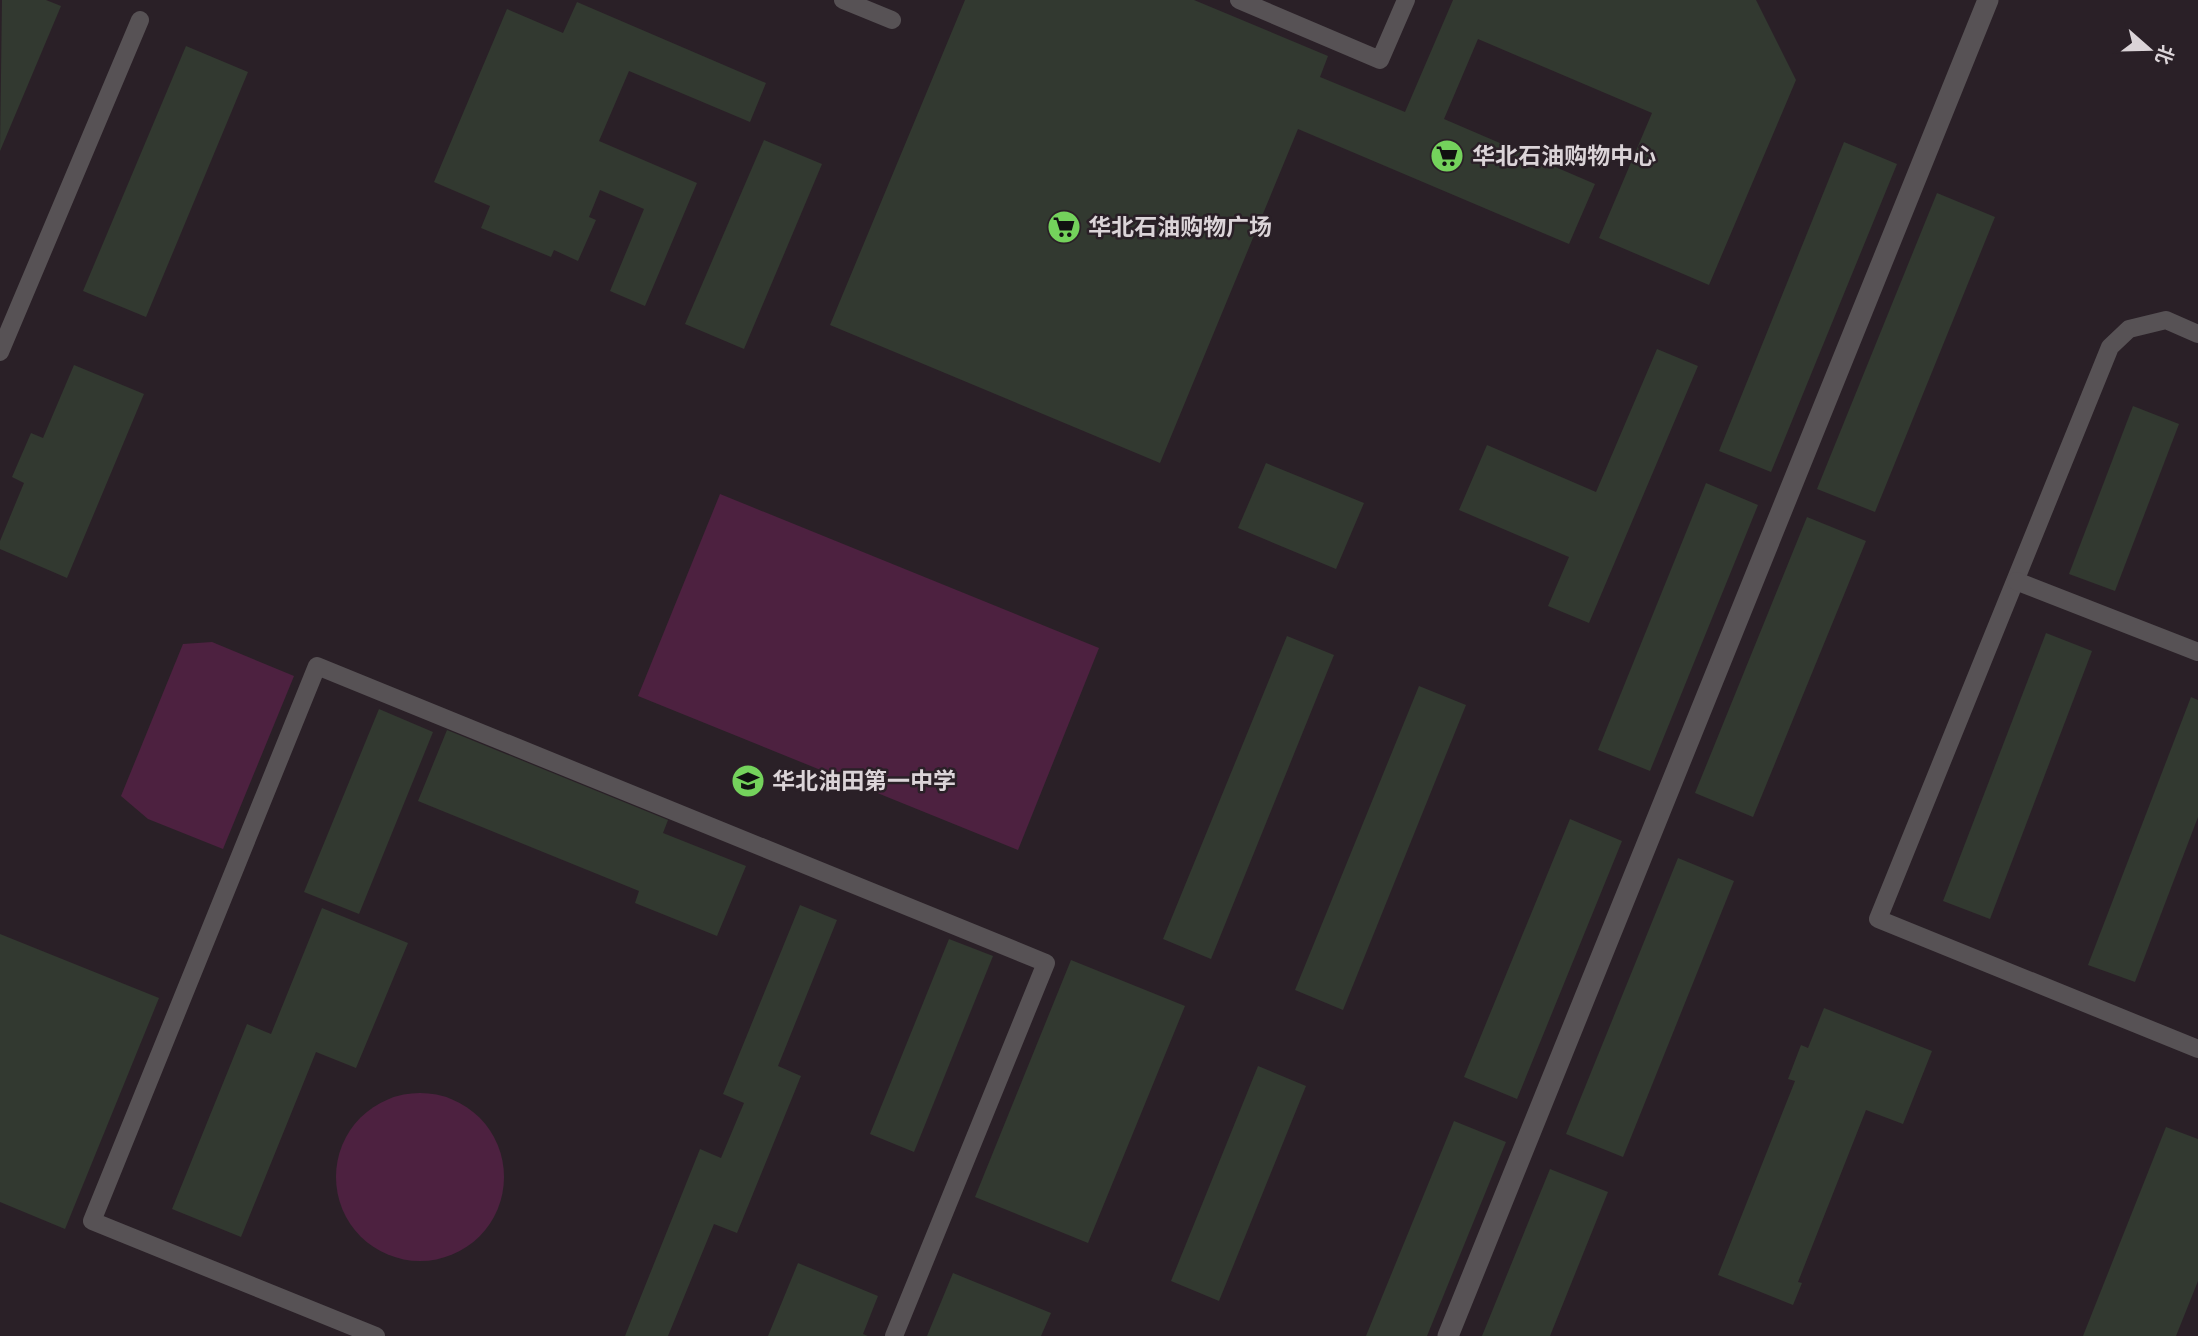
<svg xmlns="http://www.w3.org/2000/svg" width="2198" height="1336" font-family="'Archivo Narrow','Noto Sans SC',sans-serif">
<style>
.green{fill:#4d2140}
.building{fill:#323930}
.lines{fill:none;stroke-linecap:round;stroke-linejoin:round}
.lane{stroke:#575255;stroke-width:18}
.street{stroke:#575255;stroke-width:21}
.labels{text-anchor:middle;stroke-width:5;stroke-linejoin:round;paint-order:stroke}
.poi-label{font-size:23px;font-weight:bold;fill:#dbd4d8;stroke:#2a2027;text-anchor:start}
</style>
<rect width="100%" height="100%" fill="#2a2027"/>
<g class="green">
<path d="M720,494L1099,648L1018,850L638,696Z"/>
<path d="M212,642L294,676L223,849L148,819L121,796L183,644Z"/>
<circle cx="420" cy="1177" r="84"/>
</g>
<g class="building">
<path d="M2,0H46L61,6L0,151Z"/>
<path d="M965,0H1194L1328,56L1320,77L1405,112L1453,0H1756L1796,80L1709,285L1599,238L1652,113L1478,39L1444,119L1595,184L1569,244L1298,129L1160,463L830,325Z"/>
<path d="M577,2L766,83L750,122L629,71L599,141L697,183L645,306L610,291L644,209L600,190L589,217L596,220L578,261L554,250L551,257L481,228L490,206L434,182L507,9L563,33Z"/>
<path d="M186,46L248,72L146,317L83,291Z"/>
<path d="M764,140L822,164L744,349L685,324Z"/>
<path d="M1844,142L1897,164L1771,472L1719,451Z"/>
<path d="M1937,193L1995,217L1875,512L1817,489Z"/>
<path d="M1657,349L1698,366L1589,623L1548,606L1569,557L1459,510L1487,445L1596,492Z"/>
<path d="M74,365L144,394L67,578L0,549V541L24,483L12,477L31,433L43,438Z"/>
<path d="M2133,406L2179,424L2115,591L2069,574Z"/>
<path d="M1266,463L1364,503L1336,569L1238,528Z"/>
<path d="M1706,483L1758,505L1650,771L1598,750Z"/>
<path d="M1807,517L1866,541L1753,817L1695,793Z"/>
<path d="M2046,633L2092,651L1990,919L1943,901Z"/>
<path d="M1287,636L1334,655L1211,959L1163,939Z"/>
<path d="M1419,686L1466,705L1343,1010L1295,990Z"/>
<path d="M2191,697L2198,700V817L2135,982L2088,965Z"/>
<path d="M379,709L433,732L359,914L304,892Z"/>
<path d="M447,730L668,820L663,833L746,866L717,936L635,903L639,891L418,801Z"/>
<path d="M1570,819L1622,841L1517,1099L1464,1077Z"/>
<path d="M1678,858L1734,881L1623,1157L1566,1134Z"/>
<path d="M800,905L837,920L778,1066L801,1076L737,1233L714,1224L668,1336H625L700,1149L721,1158L744,1103L723,1094Z"/>
<path d="M322,908L408,943L356,1068L316,1052L241,1237L172,1209L247,1024L271,1034Z"/>
<path d="M0,934L159,998L65,1229L0,1202Z"/>
<path d="M949,939L993,956L914,1152L870,1134Z"/>
<path d="M1071,960L1185,1006L1088,1243L975,1197Z"/>
<path d="M1824,1008L1932,1051L1903,1124L1866,1110L1798,1282L1802,1283L1793,1305L1718,1275L1795,1081L1788,1079L1801,1045L1808,1048Z"/>
<path d="M1258,1066L1306,1086L1219,1301L1171,1281Z"/>
<path d="M1454,1121L1506,1142L1427,1336H1366Z"/>
<path d="M2166,1127L2198,1139V1281L2176,1336H2083Z"/>
<path d="M1550,1169L1608,1192L1550,1336H1482Z"/>
<path d="M798,1263L878,1296L863,1334L868,1336H768Z"/>
<path d="M953,1273L1051,1313L1041,1336H927Z"/>
</g>
<g class="lines">
<g class="lane">
<path d="M843,0L892,20"/>
<path d="M1239,0L1380,60L1406,0"/>
<path d="M2198,334L2166,320L2129,329L2110,347L1878,919L2198,1049"/>
<path d="M0,352L140,20"/>
<path d="M2016,581L2198,652"/>
<path d="M376,1336L92,1221L317,666L1046,963L894,1336"/>
</g>
<path class="street" d="M1448,1336L1988,0"/>
</g>
<defs>
<symbol id="supermarket-disc" viewBox="-11 -11 22 22"><circle r="9.5" fill="#74d25c" stroke="#2a2027"/><path d="M-6-5.5h2.5l.6 2H6L4.5 2H-2.5L-4.4-4H-6ZM-1.5 3.2a1.3 1.3 0 1 0 .1 0ZM3 3.2a1.3 1.3 0 1 0 .1 0Z" fill="#111"/></symbol>
<symbol id="school-disc" viewBox="-11 -11 22 22"><circle r="9.5" fill="#74d25c" stroke="#2a2027"/><path d="M0-5L7-2L0 1L-7-2ZM-4 1L0 2.5L4 1V4Q0 6-4 4Z" fill="#111"/></symbol>
</defs>
<g fill-rule="evenodd">
<use href="#supermarket-disc" x="1428" y="137" width="38" height="38"/>
<use href="#supermarket-disc" x="1045" y="208" width="38" height="38"/>
<use href="#school-disc" x="729" y="762" width="38" height="38"/>
</g>
<g class="labels">
<g class="poi-label">
<text x="1472" y="164">华北石油购物中心</text>
<text x="1088" y="235">华北石油购物广场</text>
<text x="772" y="789">华北油田第一中学</text>
</g>
</g>
<g transform="translate(2149 49) rotate(110)" stroke="#2a2027" stroke-width="5" paint-order="stroke">
<path d="M0-5L12 26L0 18L-12 26Z" fill="#dbd4d8"/>
<text y="-10" font-size="19" font-weight="bold" text-anchor="middle" fill="#dbd4d8">北</text>
</g>
</svg>
